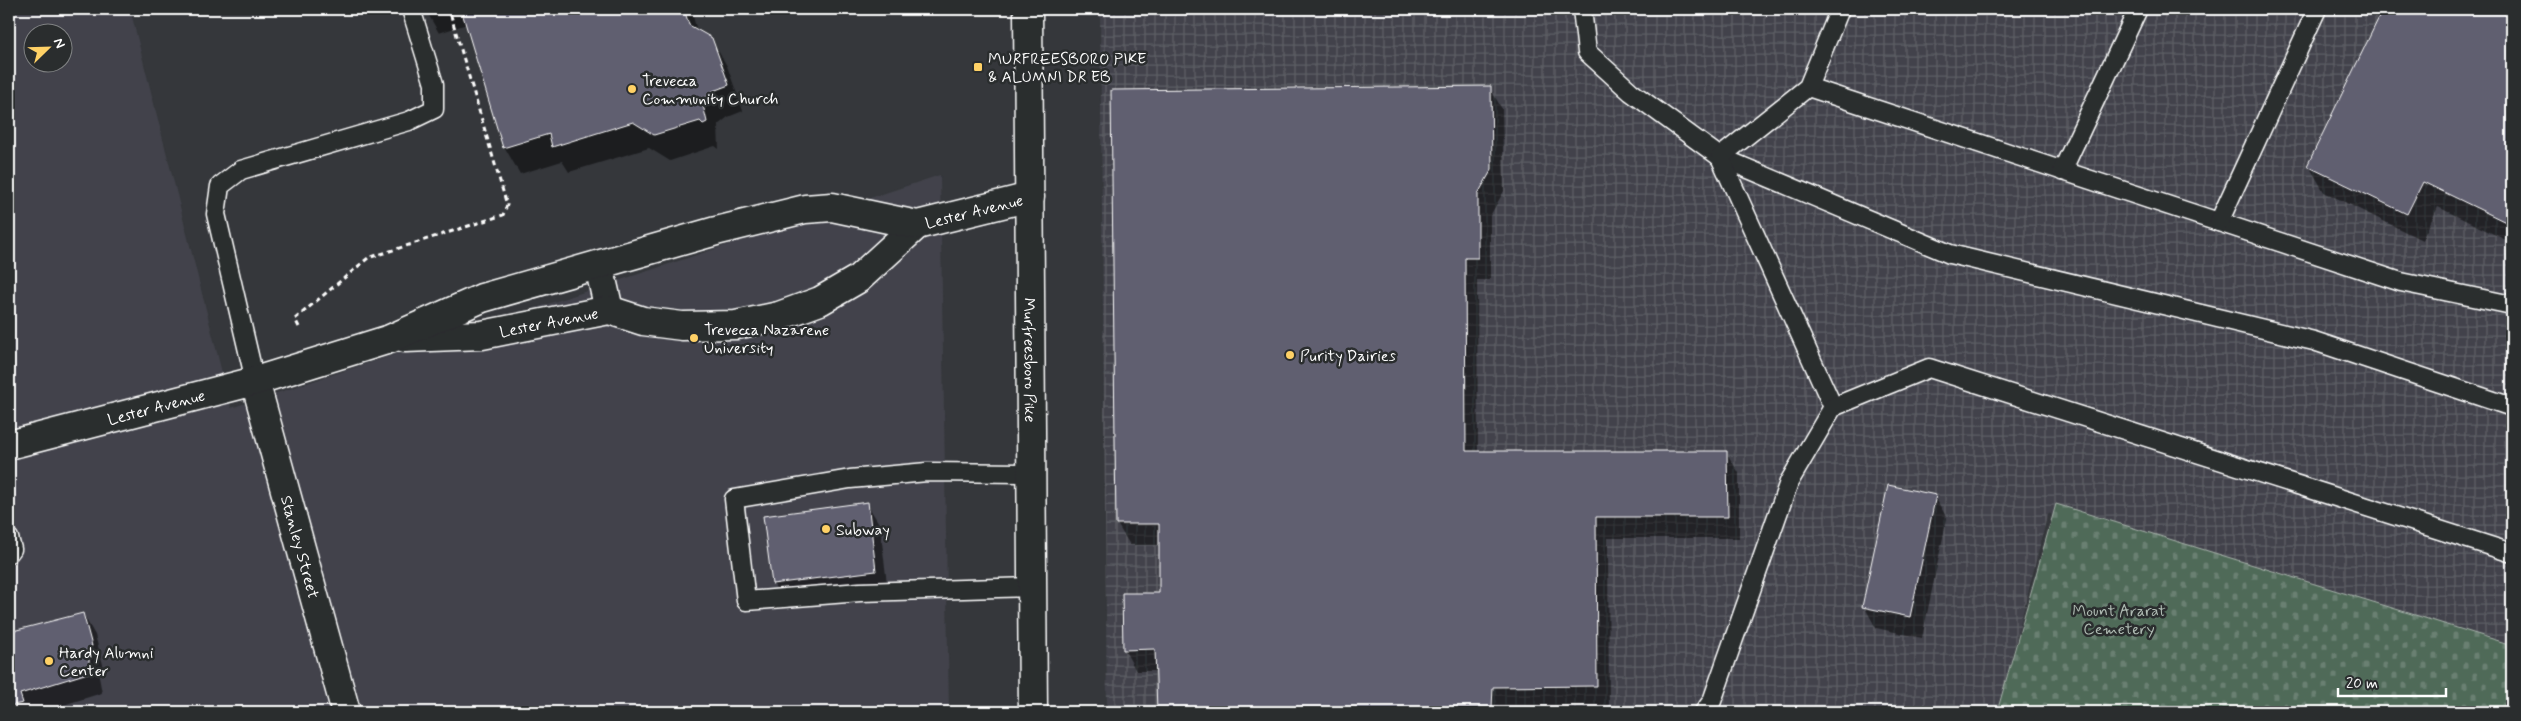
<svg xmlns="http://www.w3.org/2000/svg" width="2521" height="721" font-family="Mynerve,sans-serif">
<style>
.built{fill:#42434b;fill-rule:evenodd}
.industrial{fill:url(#industrial-grid)}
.cemetery{fill:url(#cemetery-stones);stroke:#a8b4ac}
.shadow{fill:#0007}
.building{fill:#605e70;stroke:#fff}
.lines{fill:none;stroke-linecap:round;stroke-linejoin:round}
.service-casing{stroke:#fff;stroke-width:21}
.minor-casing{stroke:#fff;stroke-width:31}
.primary-casing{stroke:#fff;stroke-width:31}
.path{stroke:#fff;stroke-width:3;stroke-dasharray:5 4;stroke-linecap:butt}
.service{stroke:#2a2d2e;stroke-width:18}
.minor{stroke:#2a2d2e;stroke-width:28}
.primary{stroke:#2a2d2e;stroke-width:28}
.poi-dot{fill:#ffd166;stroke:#2a2d2e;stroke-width:2}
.labels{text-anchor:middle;stroke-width:5;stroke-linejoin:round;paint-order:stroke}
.poi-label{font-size:16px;fill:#fff;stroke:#2a2d2e;text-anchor:start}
.street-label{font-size:16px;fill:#fff;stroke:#2a2d2e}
.park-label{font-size:16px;fill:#b0bcb4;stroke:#2a2d2e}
</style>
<defs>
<pattern id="industrial-grid" width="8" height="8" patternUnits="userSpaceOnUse" patternTransform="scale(1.25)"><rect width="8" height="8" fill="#42434b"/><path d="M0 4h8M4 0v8" fill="none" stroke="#5e5f66"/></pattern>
<pattern id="cemetery-stones" width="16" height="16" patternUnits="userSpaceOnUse" patternTransform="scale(1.25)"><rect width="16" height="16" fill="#506a59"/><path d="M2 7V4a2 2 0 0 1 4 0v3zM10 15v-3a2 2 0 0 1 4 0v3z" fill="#6a8072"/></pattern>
</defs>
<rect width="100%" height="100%" fill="#35373b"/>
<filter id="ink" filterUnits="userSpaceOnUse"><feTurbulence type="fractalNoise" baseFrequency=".02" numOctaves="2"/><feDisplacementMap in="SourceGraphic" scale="10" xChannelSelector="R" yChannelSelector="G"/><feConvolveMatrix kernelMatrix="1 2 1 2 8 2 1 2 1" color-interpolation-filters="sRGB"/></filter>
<g filter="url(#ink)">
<path class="built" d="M9,9H130L231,408L940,175L949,712H9ZM32,32H62V62H32Z"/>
<path class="industrial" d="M1100,9H2512V660L2048,513L1998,712H1107Z"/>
<path class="cemetery" d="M2056,504L2512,645V712H1997Z"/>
<g class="shadow">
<path d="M425,9H691L697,31L711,39L727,66L743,111L728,117L718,125L719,149L715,146L670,161L649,148L569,172L562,161L520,174L505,148L467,24L439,33Z"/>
<path d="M2384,9H2512V243L2438,207L2422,240L2324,192L2309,166Z"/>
<path d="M1490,88L1502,109L1504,191L1490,216V280H1477L1478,453L1726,452L1739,473V538H1608L1609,707L1504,708V712H1158L1157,671H1136L1124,649L1161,594L1160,545H1130L1117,524Z"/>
<path d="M1935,497L1947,518L1922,638L1876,628L1864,606Z"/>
<path d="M867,504L880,525L888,592L785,605L773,583Z"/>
<path d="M83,614L95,635L104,668L98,671L102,693L41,712H9V633Z"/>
</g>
<g class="building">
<path d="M461,9H684L689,25L712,38L729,85L713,91L704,99L703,105L707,122L703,124L700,121L654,135L633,122L552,147L549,134L503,148Z"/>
<path d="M2383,9H2512V225L2423,182L2407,214L2307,166Z"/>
<path d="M1491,86L1492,169L1478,194V258H1465L1466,451H1727L1728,517H1596L1597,686L1493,687L1492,708H1418L1419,712H1157L1155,649L1123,650L1122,593H1159V524H1116L1111,90Z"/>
<path d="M1888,485L1936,495L1910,617L1862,607Z"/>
<path d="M868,502L876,571L772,584L763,516Z"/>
<path d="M83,613L92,646L87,649L91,672L20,694L23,703L9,706V632Z"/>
</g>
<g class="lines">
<defs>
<g id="service">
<path d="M1582,9L1587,52L1631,92L1720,157L1950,254L2314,341L2512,407"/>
<path d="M1808,87L2401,282L2512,305"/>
<path d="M2062,171L2138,9"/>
<path d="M2219,222L2317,9"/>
<path d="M255,381L216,214L220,186L241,170L409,121L434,109V84L411,9"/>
<path d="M1833,407L1720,157L1808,87L1840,9"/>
<path d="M1031,473L927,472L850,479L734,499L746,601L860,592L1032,587"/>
<path d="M9,538L12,549L9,553"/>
<path d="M1704,712L1712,701L1789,482L1833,407L1929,368L2512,553"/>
</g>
<g id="minor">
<path d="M599,266L609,310"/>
<path id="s1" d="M405,338L482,335L609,310L643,321L682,326L736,325L779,316L820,301L858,279L917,225"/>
<path id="s2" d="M255,381L346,712"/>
<path id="s3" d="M9,445L255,381L390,339L482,298L716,231L805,209L832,207L917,225L1030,197"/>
</g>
<g id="primary">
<path id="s4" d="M1028,9L1033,712"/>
</g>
</defs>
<use href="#service" class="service-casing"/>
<use href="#minor" class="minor-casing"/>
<use href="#primary" class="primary-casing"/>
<path class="path" d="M299,327L295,319L368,258L503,215L507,205L449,9"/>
<use href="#service" class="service"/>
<use href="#minor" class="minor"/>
<use href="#primary" class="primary"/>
</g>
</g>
<g class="poi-dot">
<rect x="973" y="62" width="10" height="10" rx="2.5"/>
<circle cx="632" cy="89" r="5"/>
<circle cx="694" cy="338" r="5"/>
<circle cx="1290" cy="355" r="5"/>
<circle cx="826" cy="529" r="5"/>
<circle cx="49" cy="661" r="5"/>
</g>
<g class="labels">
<g class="poi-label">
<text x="988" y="64">MURFREESBORO PIKE<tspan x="988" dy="18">&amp; ALUMNI DR EB</tspan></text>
<text x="642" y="86">Trevecca<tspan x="642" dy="18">Community Church</tspan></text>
<text x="704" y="335">Trevecca Nazarene<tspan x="704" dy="18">University</tspan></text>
<text x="1300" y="361">Purity Dairies</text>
<text x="836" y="535">Subway</text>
<text x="59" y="658">Hardy Alumni<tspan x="59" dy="18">Center</tspan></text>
</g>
<g class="street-label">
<text dy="6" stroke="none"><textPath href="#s3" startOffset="1004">Lester Avenue</textPath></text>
<text dy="6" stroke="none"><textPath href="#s1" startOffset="145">Lester Avenue</textPath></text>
<text dy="6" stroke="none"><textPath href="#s4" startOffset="351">Murfreesboro Pike</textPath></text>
<text dy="6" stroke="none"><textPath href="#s3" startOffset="152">Lester Avenue</textPath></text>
<text dy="6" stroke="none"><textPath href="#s2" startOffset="172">Stanley Street</textPath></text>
</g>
<g class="park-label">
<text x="2119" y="616">Mount Ararat<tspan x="2119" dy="18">Cemetery</tspan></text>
</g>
</g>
<rect width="2521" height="721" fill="none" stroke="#2a2d2e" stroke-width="30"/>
<rect x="15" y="15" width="2491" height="691" fill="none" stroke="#fff" stroke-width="2" filter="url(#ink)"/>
<g transform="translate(48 48) rotate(67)"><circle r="24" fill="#2a2d2e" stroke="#7f8182"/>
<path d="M0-4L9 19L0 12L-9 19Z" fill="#ffd166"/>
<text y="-8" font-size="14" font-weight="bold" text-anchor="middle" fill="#ffffff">N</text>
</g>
<path d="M2338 688v8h108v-8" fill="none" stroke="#ffffff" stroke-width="2.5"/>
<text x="2346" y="688" font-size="15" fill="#ffffff" stroke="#2a2d2e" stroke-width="4" paint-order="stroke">20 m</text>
</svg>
